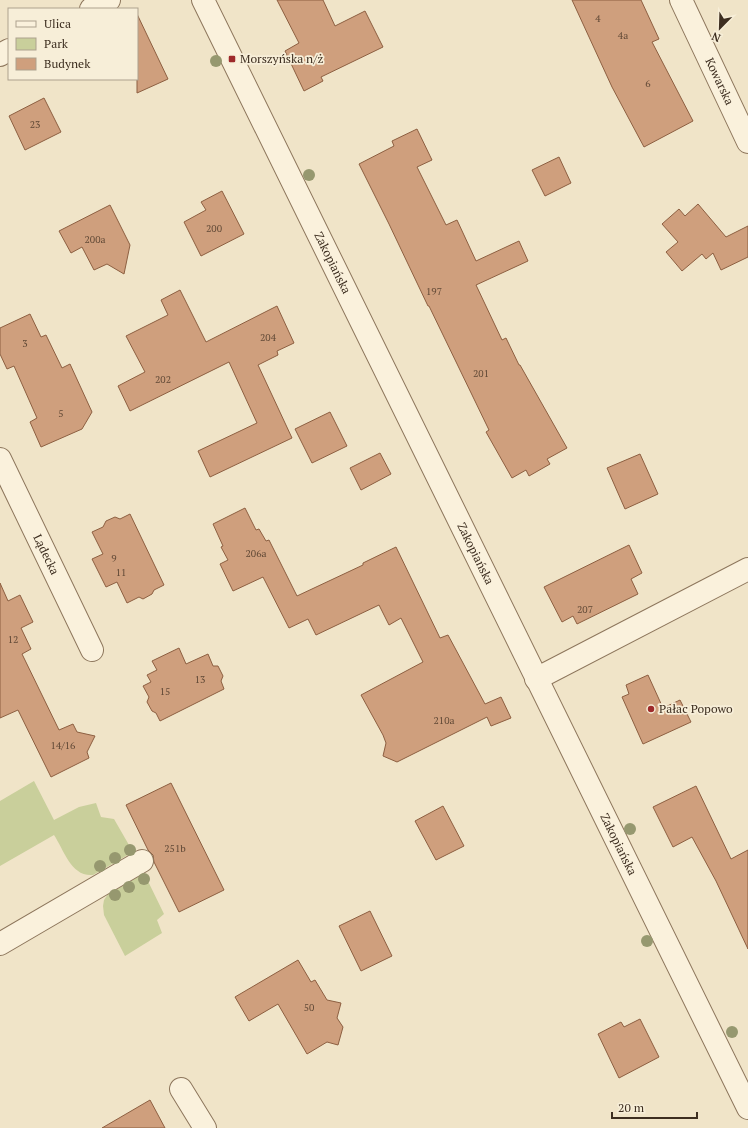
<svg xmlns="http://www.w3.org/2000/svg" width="748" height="1128" font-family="'PT Serif',serif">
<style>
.green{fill:#c9cf9b}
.building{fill:#cf9f7d;stroke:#8d5f41}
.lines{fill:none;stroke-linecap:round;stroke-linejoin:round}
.street-casing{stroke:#8d765c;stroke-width:24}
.street{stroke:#faf1dc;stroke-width:22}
.tree{fill:#96986f}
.poi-dot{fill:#9e2a2b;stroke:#f7eed8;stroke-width:1.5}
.labels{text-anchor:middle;stroke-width:3.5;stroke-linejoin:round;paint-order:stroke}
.number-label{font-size:10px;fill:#624a37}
.poi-label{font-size:12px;fill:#3d2e20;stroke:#f7eed8;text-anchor:start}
.street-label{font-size:12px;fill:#3d2e20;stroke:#f7eed8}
</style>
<rect width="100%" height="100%" fill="#f0e4c8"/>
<g class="green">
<path d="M34,781L54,820L79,807L96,803L101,817L114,819L133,852L93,875C71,877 64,850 54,835L0,866V801Z"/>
<path d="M144,873L164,914L157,920L162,933L125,956L104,915L103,906L104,900L108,894Z"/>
</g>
<g class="building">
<path d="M277,0H323L335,26L365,11L383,47L321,77L323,81L304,91L285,51L299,43Z"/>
<path d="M572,0H641L659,39L652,42L693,121L644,147L612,87Z"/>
<path d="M137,14L168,79L137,93Z"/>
<path d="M44,98L61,132L25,150L9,116Z"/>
<path d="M417,129L432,160L417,167L446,225L457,220L476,261L519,241L528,261L476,285L502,340L506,338L519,365H520L567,448L547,459L550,464L529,476L526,470L512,478L486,432L489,430L429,306H428L389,224L359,164L394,146L392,141Z"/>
<path d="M559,157L571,183L545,196L532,170Z"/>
<path d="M222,191L244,234L201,256L184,222L206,210L201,202Z"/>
<path d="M698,204L726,237L748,226V257L721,270L713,253L706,259L702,254L682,271L666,252L678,242L662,224L679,209L685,216Z"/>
<path d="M110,205L130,245L124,274L107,264L94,270L82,247L71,253L59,231Z"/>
<path d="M180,290L206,342L277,306L294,343L277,351L278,355L258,365L292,438L210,477L198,451L257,423L229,362L130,411L118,386L145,372L126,336L168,315L161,300Z"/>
<path d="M30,314L41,337L46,335L62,368L70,364L92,412L82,429L41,447L30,422L37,418L14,366L7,369L0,354V328Z"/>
<path d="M330,412L347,446L312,463L295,429Z"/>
<path d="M380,453L391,474L361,490L350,468Z"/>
<path d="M640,454L658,494L625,509L607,468Z"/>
<path d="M245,508L256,530L259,529L266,541L269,540L297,596L363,565V563L396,547L440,638L448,635L485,704L501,697L511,718L491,726L487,717L397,762L383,756L386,743L383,735L361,695L423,662L401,618L389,625L379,605L316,635L308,619L289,628L263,577L233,591L220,564L228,560L221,547L223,546L213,524Z"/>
<path d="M130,514L164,585L154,590L152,594L143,599L139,597L127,603L117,582L106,587L92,559L103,554L92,532L103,527L106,521L115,517L120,519Z"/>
<path d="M629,545L642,573L631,579L638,594L577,624L573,616L562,622L544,587Z"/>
<path d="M0,583L8,601L20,595L33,622L21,628L31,649L22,654L59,730L73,724L77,732L95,736L87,752L89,758L51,777L18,710L0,718Z"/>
<path d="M179,648L186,664L208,654L213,666H218L223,676L221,681L224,689L160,721L156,713L152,711L147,702L149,697L143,686L151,682L147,675L157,670L152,661Z"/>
<path d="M648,675L663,708L680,700L691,722L643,744L622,697L629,694L626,685Z"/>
<path d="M171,783L224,890L179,912L154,862L153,855L148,850L126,805Z"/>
<path d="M696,786L731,859L748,850V949L716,881L692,837L673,847L653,807Z"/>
<path d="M443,806L464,846L436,860L415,821Z"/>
<path d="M370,911L392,956L361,971L339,926Z"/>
<path d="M298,960L311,982L315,980L327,1000L341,1003L337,1018L343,1027L338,1045L327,1042L307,1054L278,1004L249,1021L235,997Z"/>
<path d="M640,1019L659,1057L619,1078L598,1034L621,1022L624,1027Z"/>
<path d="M150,1100L165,1128H102Z"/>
</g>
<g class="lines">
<defs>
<g id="street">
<path id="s1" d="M203,0L748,1108"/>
<path id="s2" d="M681,0L748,142"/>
<path d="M91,9L109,0"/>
<path d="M0,55L9,50"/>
<path id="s3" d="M0,459L92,650"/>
<path d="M536,679L748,569"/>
<path d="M0,944L142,861"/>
<path d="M181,1089L205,1128"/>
</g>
</defs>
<use href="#street" class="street-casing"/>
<use href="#street" class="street"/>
</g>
<g class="tree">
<circle cx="216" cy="61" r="6"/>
<circle cx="309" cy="175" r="6"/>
<circle cx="630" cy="829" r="6"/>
<circle cx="130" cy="850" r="6"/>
<circle cx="115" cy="858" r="6"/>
<circle cx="100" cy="866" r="6"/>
<circle cx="144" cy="879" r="6"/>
<circle cx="129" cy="887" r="6"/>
<circle cx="115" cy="895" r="6"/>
<circle cx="647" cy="941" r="6"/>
<circle cx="732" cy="1032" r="6"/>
</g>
<g class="poi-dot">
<rect x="228" y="55" width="8" height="8" rx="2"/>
<circle cx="651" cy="709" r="4"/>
</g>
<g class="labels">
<g class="number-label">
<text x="598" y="22">4</text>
<text x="623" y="39">4a</text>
<text x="648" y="87">6</text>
<text x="35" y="128">23</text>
<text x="214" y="232">200</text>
<text x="95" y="243">200a</text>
<text x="434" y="295">197</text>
<text x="268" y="341">204</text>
<text x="25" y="347">3</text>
<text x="481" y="377">201</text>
<text x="163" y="383">202</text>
<text x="61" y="417">5</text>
<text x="256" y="557">206a</text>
<text x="114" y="562">9</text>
<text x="121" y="576">11</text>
<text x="585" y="613">207</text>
<text x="13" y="643">12</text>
<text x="200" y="683">13</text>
<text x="165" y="695">15</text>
<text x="444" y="724">210a</text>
<text x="63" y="749">14/16</text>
<text x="175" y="852">251b</text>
<text x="309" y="1011">50</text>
</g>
<g class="poi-label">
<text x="240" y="63">Morszyńska n/ż</text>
<text x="659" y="713">Pałac Popowo</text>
</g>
<g class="street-label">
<text dy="4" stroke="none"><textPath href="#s2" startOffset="90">Kowarska</textPath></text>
<text dy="4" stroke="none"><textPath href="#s1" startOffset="293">Zakopiańska</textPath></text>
<text dy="4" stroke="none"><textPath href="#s1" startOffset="617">Zakopiańska</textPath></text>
<text dy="4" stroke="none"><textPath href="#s3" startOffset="106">Lądecka</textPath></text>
<text dy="4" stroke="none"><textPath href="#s1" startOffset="941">Zakopiańska</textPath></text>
</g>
</g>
<rect x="8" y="8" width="130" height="72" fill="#f7eed8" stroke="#ada18e"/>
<rect x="16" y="21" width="20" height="6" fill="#faf1dc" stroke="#ada18e"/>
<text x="44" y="28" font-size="12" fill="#3d2e20">Ulica</text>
<rect x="16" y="38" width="20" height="12" fill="#c9cf9b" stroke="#ada18e"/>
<text x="44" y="48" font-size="12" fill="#3d2e20">Park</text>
<rect x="16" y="58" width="20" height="12" fill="#cf9f7d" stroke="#ada18e"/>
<text x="44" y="68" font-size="12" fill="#3d2e20">Budynek</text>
<g transform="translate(720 28) rotate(203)" stroke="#f7eed8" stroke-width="3" paint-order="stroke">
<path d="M0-3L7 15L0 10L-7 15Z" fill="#3d2e20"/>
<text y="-6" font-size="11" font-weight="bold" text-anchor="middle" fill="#3d2e20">N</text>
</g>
<path d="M612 1112v6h85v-6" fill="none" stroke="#3d2e20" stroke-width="2"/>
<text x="618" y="1112" font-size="12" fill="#3d2e20" stroke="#f7eed8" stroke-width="3" paint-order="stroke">20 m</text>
</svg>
